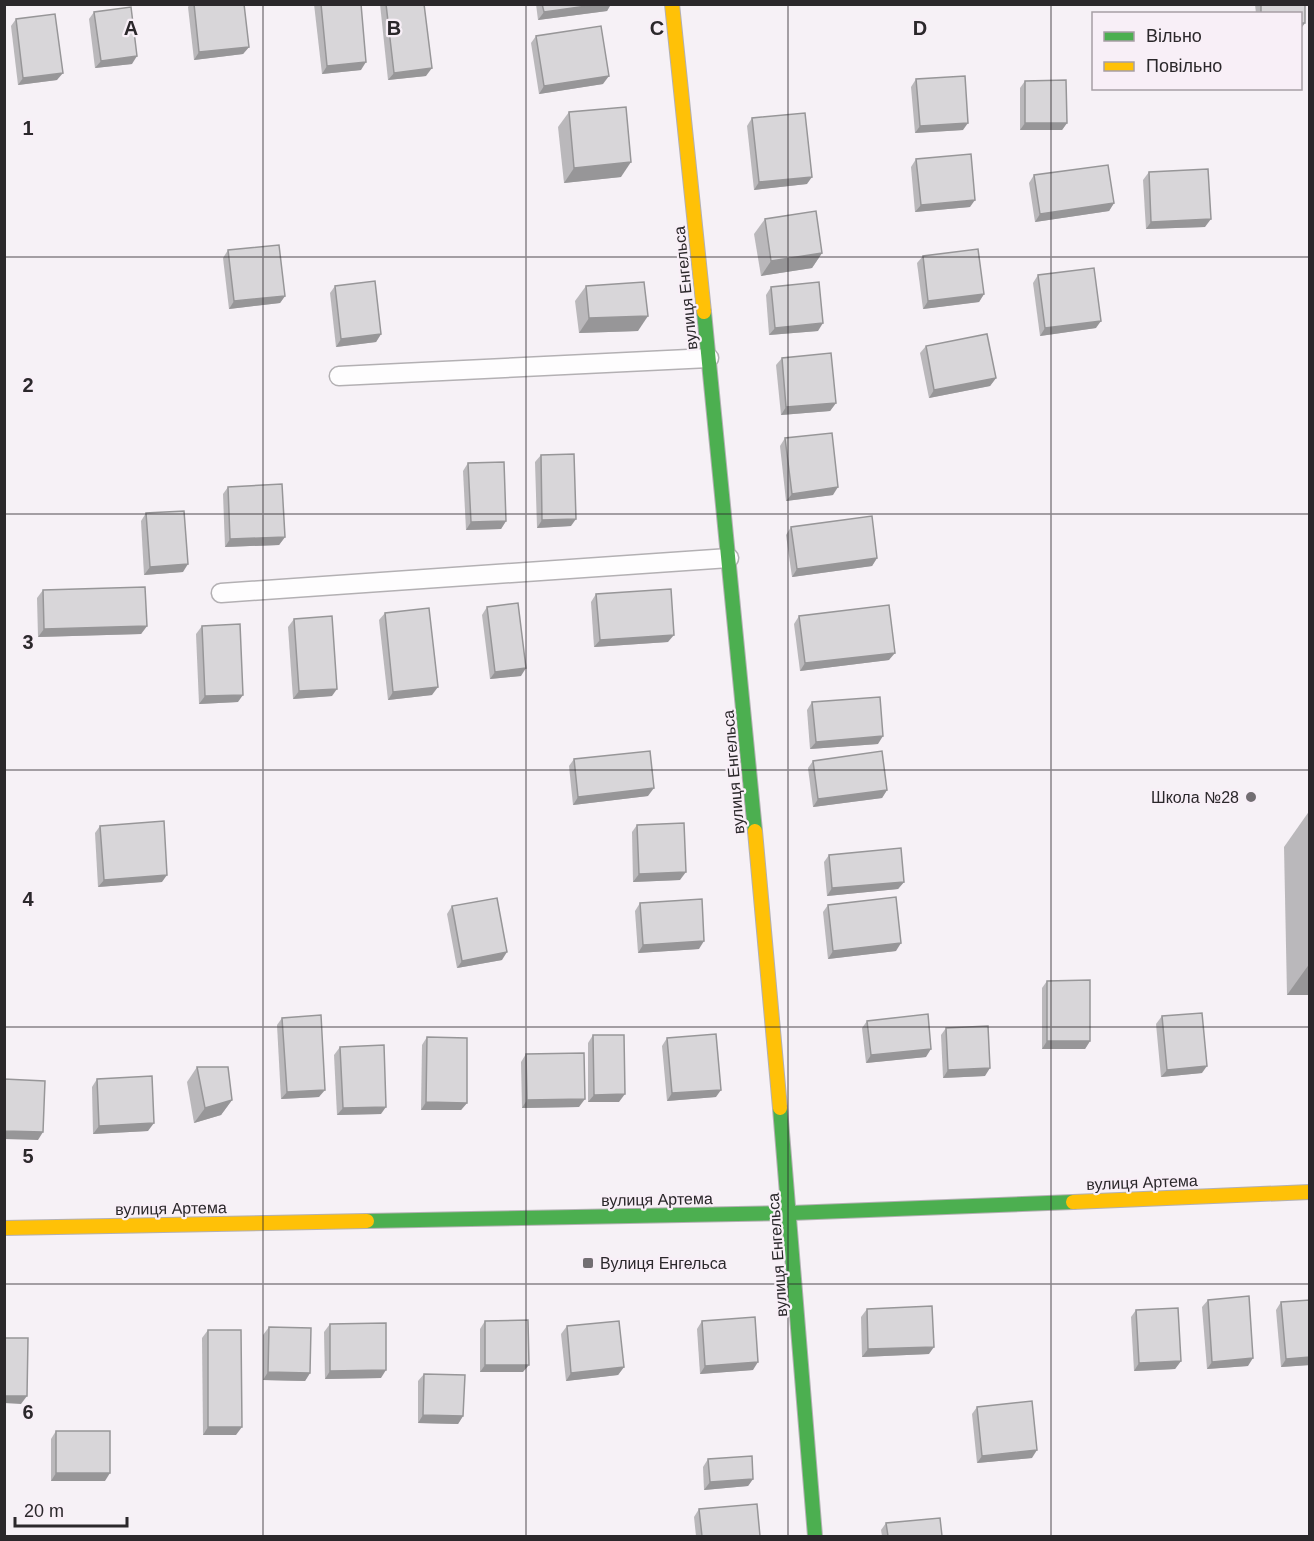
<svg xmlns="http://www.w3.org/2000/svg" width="1314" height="1541" font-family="Arial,sans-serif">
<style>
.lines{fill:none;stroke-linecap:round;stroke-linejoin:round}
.lane-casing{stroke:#b3b0b3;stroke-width:21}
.fast-casing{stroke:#b3b0b3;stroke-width:16}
.slow-casing{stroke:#b3b0b3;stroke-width:16}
.lane{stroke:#fefdfe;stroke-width:18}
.fast{stroke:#4caf50;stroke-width:14}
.slow{stroke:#ffc107;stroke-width:14}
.wall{fill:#bab8bb}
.shaded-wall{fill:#979698}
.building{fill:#d8d6d9;stroke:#979698;stroke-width:1.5}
.grid{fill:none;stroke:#2b282b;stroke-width:1.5;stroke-opacity:0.55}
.poi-dot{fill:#726e72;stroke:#f8eff7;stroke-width:2}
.labels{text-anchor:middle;stroke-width:4.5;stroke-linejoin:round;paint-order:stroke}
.street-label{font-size:16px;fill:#2b282b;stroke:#f8eff7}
.poi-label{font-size:16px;fill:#2b282b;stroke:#f8eff7;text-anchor:end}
.grid-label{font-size:20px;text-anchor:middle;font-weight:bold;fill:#2b282b;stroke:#f8eff7;stroke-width:4.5;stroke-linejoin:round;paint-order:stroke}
</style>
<rect width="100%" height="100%" fill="#f6f1f6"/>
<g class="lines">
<defs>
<g id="lane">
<path d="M339,376L709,358"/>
<path d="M221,593L729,558"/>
</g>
<g id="fast">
<path d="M704,312L755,831"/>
<path d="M780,1108L815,1536"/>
<path d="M367,1221L791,1213L1073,1202"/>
</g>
<g id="slow">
<path d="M672,4L704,312"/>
<path d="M755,831L780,1108"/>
<path d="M1073,1202L1310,1192"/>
<path d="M4,1228L367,1221"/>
</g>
</defs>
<use href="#lane" class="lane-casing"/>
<use href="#fast" class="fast-casing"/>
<use href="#slow" class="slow-casing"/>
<use href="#lane" class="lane"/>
<use href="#fast" class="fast"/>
<use href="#slow" class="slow"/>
</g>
<g class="wall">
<path d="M190,4H244L249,47L243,54L194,60L188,7Z"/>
<path d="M314,4H361V70L322,74Z"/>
<path d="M380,4H424L426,76L388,80Z"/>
<path d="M536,4H611L607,11L538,20Z"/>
<path d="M1255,4H1305L1300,14H1256Z"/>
<path d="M94,12L132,64L95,68L89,19Z"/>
<path d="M16,19L57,80L18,85L11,26Z"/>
<path d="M536,36L603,84L539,94L531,43Z"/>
<path d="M916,79L963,130L915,133L911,87Z"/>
<path d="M1025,81L1067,123L1062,130H1020V88Z"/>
<path d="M569,112L621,177L564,183L558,127Z"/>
<path d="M752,118L807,184L754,190L747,126Z"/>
<path d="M916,159L970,207L915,212L911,167Z"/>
<path d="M1149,172L1205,227L1146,229L1143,180Z"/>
<path d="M1034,175L1114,203L1109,211L1035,222L1029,183Z"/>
<path d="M765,219L822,253L812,268L761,276L754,234Z"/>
<path d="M228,250L285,296L280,303L229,309L223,258Z"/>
<path d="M923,256L984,294L979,302L923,309L917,263Z"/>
<path d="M1038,275L1096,328L1040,336L1033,283Z"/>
<path d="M335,286L381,334L376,342L336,347L330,293Z"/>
<path d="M586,286L638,331L579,333L575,301Z"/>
<path d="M771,287L818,331L769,335L766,295Z"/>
<path d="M926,346L996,378L990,386L929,398L920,353Z"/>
<path d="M782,358L836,403L830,411L781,415L776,365Z"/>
<path d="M785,438L833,495L786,501L780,446Z"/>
<path d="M541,455L571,526L537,528L535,462Z"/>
<path d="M468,463L506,521L501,529L466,530L463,471Z"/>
<path d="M228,487L285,537L279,545L225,547L223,494Z"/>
<path d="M146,513L183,572L144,575L141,521Z"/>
<path d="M791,527L877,558L872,566L792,577L786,535Z"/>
<path d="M43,590L147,626L141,634L38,637L37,598Z"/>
<path d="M596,594L668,642L594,647L591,602Z"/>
<path d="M487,607L521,676L490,679L482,615Z"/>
<path d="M385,613L432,695L388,700L379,620Z"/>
<path d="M799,616L889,660L800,671L794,624Z"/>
<path d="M294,619L332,696L293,699L288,627Z"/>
<path d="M202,626L238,702L199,704L196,634Z"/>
<path d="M812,702L878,744L810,749L807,710Z"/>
<path d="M574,759L648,796L573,805L569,766Z"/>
<path d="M813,761L887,790L882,798L813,807L808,768Z"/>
<path d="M1310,810V995H1287L1284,847Z"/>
<path d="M637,825L680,880L633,882L632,832Z"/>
<path d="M100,826L162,882L98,887L95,833Z"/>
<path d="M829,855L904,882L898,889L827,896L824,862Z"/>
<path d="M640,903L699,949L638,953L635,911Z"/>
<path d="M828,905L896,951L828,959L823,912Z"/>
<path d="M452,906L502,960L457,968L447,914Z"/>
<path d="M1047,981L1090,1041L1085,1049H1042V988Z"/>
<path d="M1162,1016L1202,1073L1161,1077L1156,1024Z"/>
<path d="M282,1018L319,1097L281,1099L277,1025Z"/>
<path d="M867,1021L926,1057L866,1063L862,1028Z"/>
<path d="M946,1028L985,1076L943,1078L941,1035Z"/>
<path d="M593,1035L619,1102H588V1043Z"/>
<path d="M427,1037L467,1103L461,1110H421L422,1045Z"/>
<path d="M667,1038L716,1097L667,1101L662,1046Z"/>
<path d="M340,1047L381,1114L337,1115L334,1055Z"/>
<path d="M526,1054L579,1107L522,1108L521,1062Z"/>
<path d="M197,1067L232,1100L221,1115L194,1123L187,1082Z"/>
<path d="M97,1079L148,1131L93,1134L92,1087Z"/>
<path d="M1208,1300L1248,1366L1207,1369L1202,1307Z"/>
<path d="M1310,1300V1365L1281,1367L1276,1310L1281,1302Z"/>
<path d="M867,1309L929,1354L862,1357L861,1317Z"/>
<path d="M1136,1310L1181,1361L1175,1369L1134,1371L1131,1317Z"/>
<path d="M485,1321L523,1372H480V1329Z"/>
<path d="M702,1321L753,1370L700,1374L697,1329Z"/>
<path d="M330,1324L381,1378L325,1379L324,1332Z"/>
<path d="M567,1326L624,1367L618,1375L566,1381L561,1334Z"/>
<path d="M269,1327L310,1373L305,1381L263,1380V1335Z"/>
<path d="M208,1330L236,1435H203L202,1338Z"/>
<path d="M424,1374L463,1416L458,1424L418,1423V1381Z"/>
<path d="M977,1407L1032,1458L977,1463L972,1414Z"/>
<path d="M56,1431L105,1481H51V1439Z"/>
<path d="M708,1459L753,1479L748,1486L704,1490L703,1467Z"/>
<path d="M699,1509L760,1536H696L694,1517Z"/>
<path d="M886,1523L942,1536H882L881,1530Z"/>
</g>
<g class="shaded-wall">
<path d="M601,4H611L607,11L538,20L544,12Z"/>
<path d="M1300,23H1305L1300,30Z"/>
<path d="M249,47L243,54L194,60L199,52Z"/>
<path d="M137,56L132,64L95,68L101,61Z"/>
<path d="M366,62L361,70L322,74L327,66Z"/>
<path d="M432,68L426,76L388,80L394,73Z"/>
<path d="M63,73L57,80L18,85L23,78Z"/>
<path d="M609,76L603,84L539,94L544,86Z"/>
<path d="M968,123L963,130L915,133L920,126Z"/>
<path d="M1025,123H1067L1062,130H1020Z"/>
<path d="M631,162L621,177L564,183L574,168Z"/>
<path d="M812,177L807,184L754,190L759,182Z"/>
<path d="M975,200L970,207L915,212L921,205Z"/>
<path d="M1114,203L1109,211L1035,222L1040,214Z"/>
<path d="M1211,219L1205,227L1146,229L1151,222Z"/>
<path d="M822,253L812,268L761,276L771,261Z"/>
<path d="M984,294L979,302L923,309L928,301Z"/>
<path d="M285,296L280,303L229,309L234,301Z"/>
<path d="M648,316L638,331L579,333L589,318Z"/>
<path d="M1101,321L1096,328L1040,336L1045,328Z"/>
<path d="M823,323L818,331L769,335L775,328Z"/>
<path d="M381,334L376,342L336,347L341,339Z"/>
<path d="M996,378L990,386L929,398L934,390Z"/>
<path d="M836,403L830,411L781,415L786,407Z"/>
<path d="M838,487L833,495L786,501L792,494Z"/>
<path d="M576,519L571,526L537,528L542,520Z"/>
<path d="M506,521L501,529L466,530L471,522Z"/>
<path d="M285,537L279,545L225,547L230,539Z"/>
<path d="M877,558L872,566L792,577L797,569Z"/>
<path d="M188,564L183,572L144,575L150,567Z"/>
<path d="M147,626L141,634L38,637L44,629Z"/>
<path d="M674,635L668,642L594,647L600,640Z"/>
<path d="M895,653L889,660L800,671L805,663Z"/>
<path d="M526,668L521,676L490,679L495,672Z"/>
<path d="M438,687L432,695L388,700L393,692Z"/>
<path d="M337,689L332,696L293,699L299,691Z"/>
<path d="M243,695L238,702L199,704L205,696Z"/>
<path d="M883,736L878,744L810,749L816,742Z"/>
<path d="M654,788L648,796L573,805L578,797Z"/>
<path d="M887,790L882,798L813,807L818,799Z"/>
<path d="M686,872L680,880L633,882L639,874Z"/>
<path d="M167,875L162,882L98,887L104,880Z"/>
<path d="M904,882L898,889L827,896L832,888Z"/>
<path d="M704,941L699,949L638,953L643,945Z"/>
<path d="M901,943L896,951L828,959L833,951Z"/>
<path d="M507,952L502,960L457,968L462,961Z"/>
<path d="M1310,963V995H1287Z"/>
<path d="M1047,1041H1090L1085,1049H1042Z"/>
<path d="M931,1049L926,1057L866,1063L871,1055Z"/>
<path d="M1207,1066L1202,1073L1161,1077L1167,1070Z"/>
<path d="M990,1068L985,1076L943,1078L948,1070Z"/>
<path d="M325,1090L319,1097L281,1099L287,1092Z"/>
<path d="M721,1090L716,1097L667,1101L672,1093Z"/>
<path d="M625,1094L619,1102H588L594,1095Z"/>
<path d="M585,1099L579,1107L522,1108L527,1100Z"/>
<path d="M232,1100L221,1115L194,1123L205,1108Z"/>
<path d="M426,1102L467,1103L461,1110H421Z"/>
<path d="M386,1107L381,1114L337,1115L343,1108Z"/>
<path d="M154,1123L148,1131L93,1134L99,1126Z"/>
<path d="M4,1131L43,1132L38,1140L4,1139Z"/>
<path d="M934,1347L929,1354L862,1357L868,1349Z"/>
<path d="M1310,1357V1365L1281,1367L1286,1359Z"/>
<path d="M1253,1358L1248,1366L1207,1369L1212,1362Z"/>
<path d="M1181,1361L1175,1369L1134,1371L1139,1363Z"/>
<path d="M758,1362L753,1370L700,1374L705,1366Z"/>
<path d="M485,1365H529L523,1372H480Z"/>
<path d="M624,1367L618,1375L566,1381L571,1373Z"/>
<path d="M386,1370L381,1378L325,1379L330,1371Z"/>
<path d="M268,1372L310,1373L305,1381L263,1380Z"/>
<path d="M4,1396H27L21,1404L4,1403Z"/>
<path d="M423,1415L463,1416L458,1424L418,1423Z"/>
<path d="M208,1427H242L236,1435H203Z"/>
<path d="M1037,1450L1032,1458L977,1463L982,1456Z"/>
<path d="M56,1473H110L105,1481H51Z"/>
<path d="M753,1479L748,1486L704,1490L710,1482Z"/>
</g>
<g class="building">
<path d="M194,4H244L249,47L199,52Z"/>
<path d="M321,4H361L366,62L327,66Z"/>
<path d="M386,4H424L432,68L394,73Z"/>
<path d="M542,4H601L544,12Z"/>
<path d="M1261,4H1305V23H1300V14H1261Z"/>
<path d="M131,7L137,56L101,61L94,12Z"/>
<path d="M55,14L63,73L23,78L16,19Z"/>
<path d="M601,26L609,76L544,86L536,36Z"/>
<path d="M965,76L968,123L920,126L916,79Z"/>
<path d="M1066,80L1067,123H1025V81Z"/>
<path d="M626,107L631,162L574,168L569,112Z"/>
<path d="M805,113L812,177L759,182L752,118Z"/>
<path d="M971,154L975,200L921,205L916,159Z"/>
<path d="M1108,165L1114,203L1040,214L1034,175Z"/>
<path d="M1208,169L1211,219L1151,222L1149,172Z"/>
<path d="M816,211L822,253L771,261L765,219Z"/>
<path d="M279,245L285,296L234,301L228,250Z"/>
<path d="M978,249L984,294L928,301L923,256Z"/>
<path d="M1094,268L1101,321L1045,328L1038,275Z"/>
<path d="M375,281L381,334L341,339L335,286Z"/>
<path d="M644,282L648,316L589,318L586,286Z"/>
<path d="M819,282L823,323L775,328L771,287Z"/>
<path d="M987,334L996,378L934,390L926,346Z"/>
<path d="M831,353L836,403L786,407L782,358Z"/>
<path d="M832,433L838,487L792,494L785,438Z"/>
<path d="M574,454L576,519L542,520L541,455Z"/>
<path d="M504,462L506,521L471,522L468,463Z"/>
<path d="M282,484L285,537L230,539L228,487Z"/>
<path d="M184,511L188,564L150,567L146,513Z"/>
<path d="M872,516L877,558L797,569L791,527Z"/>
<path d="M145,587L147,626L44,629L43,590Z"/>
<path d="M671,589L674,635L600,640L596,594Z"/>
<path d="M518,603L526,668L495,672L487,607Z"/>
<path d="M889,605L895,653L805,663L799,616Z"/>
<path d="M429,608L438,687L393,692L385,613Z"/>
<path d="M332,616L337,689L299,691L294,619Z"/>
<path d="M240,624L243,695L205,696L202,626Z"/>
<path d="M880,697L883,736L816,742L812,702Z"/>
<path d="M650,751L654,788L578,797L574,759Z"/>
<path d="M882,751L887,790L818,799L813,761Z"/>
<path d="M164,821L167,875L104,880L100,826Z"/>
<path d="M684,823L686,872L639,874L637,825Z"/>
<path d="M901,848L904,882L832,888L829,855Z"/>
<path d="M896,897L901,943L833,951L828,905Z"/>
<path d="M497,898L507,952L462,961L452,906Z"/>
<path d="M702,899L704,941L643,945L640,903Z"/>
<path d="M1090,980V1041H1047V981Z"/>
<path d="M1202,1013L1207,1066L1167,1070L1162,1016Z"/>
<path d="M928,1014L931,1049L871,1055L867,1021Z"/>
<path d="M321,1015L325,1090L287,1092L282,1018Z"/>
<path d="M988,1026L990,1068L948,1070L946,1028Z"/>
<path d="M716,1034L721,1090L672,1093L667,1038Z"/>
<path d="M593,1035H624L625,1094L594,1095Z"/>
<path d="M427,1037L467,1038V1103L426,1102Z"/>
<path d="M384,1045L386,1107L343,1108L340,1047Z"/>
<path d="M584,1053L585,1099L527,1100L526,1054Z"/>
<path d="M197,1067H228L232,1100L205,1108Z"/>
<path d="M152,1076L154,1123L99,1126L97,1079Z"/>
<path d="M4,1079L45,1081L43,1132L4,1131Z"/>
<path d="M1249,1296L1253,1358L1212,1362L1208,1300Z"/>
<path d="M1310,1300V1357L1286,1359L1281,1302Z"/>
<path d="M932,1306L934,1347L868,1349L867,1309Z"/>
<path d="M1178,1308L1181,1361L1139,1363L1136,1310Z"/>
<path d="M755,1317L758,1362L705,1366L702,1321Z"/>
<path d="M528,1320L529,1365H485V1321Z"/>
<path d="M619,1321L624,1367L571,1373L567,1326Z"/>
<path d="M386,1323V1370L330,1371V1324Z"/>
<path d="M269,1327L311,1328L310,1373L268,1372Z"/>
<path d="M208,1330H241L242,1427H208Z"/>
<path d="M4,1338H28L27,1396H4Z"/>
<path d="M424,1374L465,1375L463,1416L423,1415Z"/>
<path d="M1032,1401L1037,1450L982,1456L977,1407Z"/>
<rect x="56" y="1431" width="54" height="42"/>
<path d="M752,1456L753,1479L710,1482L708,1459Z"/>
<path d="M757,1504L760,1536H702L699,1509Z"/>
<path d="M940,1518L942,1536H888L886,1523Z"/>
</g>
<path class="grid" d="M263,4V1536M526,4V1536M788,4V1536M1051,4V1536M4,257H1310M4,514H1310M4,770H1310M4,1027H1310M4,1284H1310"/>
<g class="poi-dot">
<circle cx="1251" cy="797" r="6"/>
<rect x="582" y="1257" width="12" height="12" rx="3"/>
</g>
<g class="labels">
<g class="street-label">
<text transform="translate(685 288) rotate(-96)" y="6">вулиця Енгельса</text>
<text transform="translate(733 772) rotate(-95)" y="6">вулиця Енгельса</text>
<text transform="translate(1142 1182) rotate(-2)" y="6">вулиця Артема</text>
<text transform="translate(657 1199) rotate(-1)" y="6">вулиця Артема</text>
<text transform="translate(171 1208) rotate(-1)" y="6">вулиця Артема</text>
<text transform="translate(777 1255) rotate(-94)" y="6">вулиця Енгельса</text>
</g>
<g class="poi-label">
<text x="1239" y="803">Школа №28</text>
<text x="600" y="1269" text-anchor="start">Вулиця Енгельса</text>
</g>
</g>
<g class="grid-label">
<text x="131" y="35">A</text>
<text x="394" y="35">B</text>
<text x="657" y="35">C</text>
<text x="920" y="35">D</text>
<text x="28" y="135">1</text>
<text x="28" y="392">2</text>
<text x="28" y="649">3</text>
<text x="28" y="906">4</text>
<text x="28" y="1163">5</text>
<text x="28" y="1419">6</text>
</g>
<rect width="1314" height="1541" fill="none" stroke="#2b282b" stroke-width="12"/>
<rect x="1092" y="12" width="210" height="78" fill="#f8eff7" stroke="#a69fa5" stroke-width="1.5"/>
<rect x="1104" y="32" width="30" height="9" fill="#4caf50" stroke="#a69fa5" stroke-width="1.5"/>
<text x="1146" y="42" font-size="18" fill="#2b282b">Вільно</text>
<rect x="1104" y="62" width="30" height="9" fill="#ffc107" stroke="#a69fa5" stroke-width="1.5"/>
<text x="1146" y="72" font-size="18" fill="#2b282b">Повільно</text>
<path d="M15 1517v9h112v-9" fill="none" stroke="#2b282b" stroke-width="3"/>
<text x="24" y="1517" font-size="18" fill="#2b282b" stroke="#f8eff7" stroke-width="4.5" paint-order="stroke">20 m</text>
</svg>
